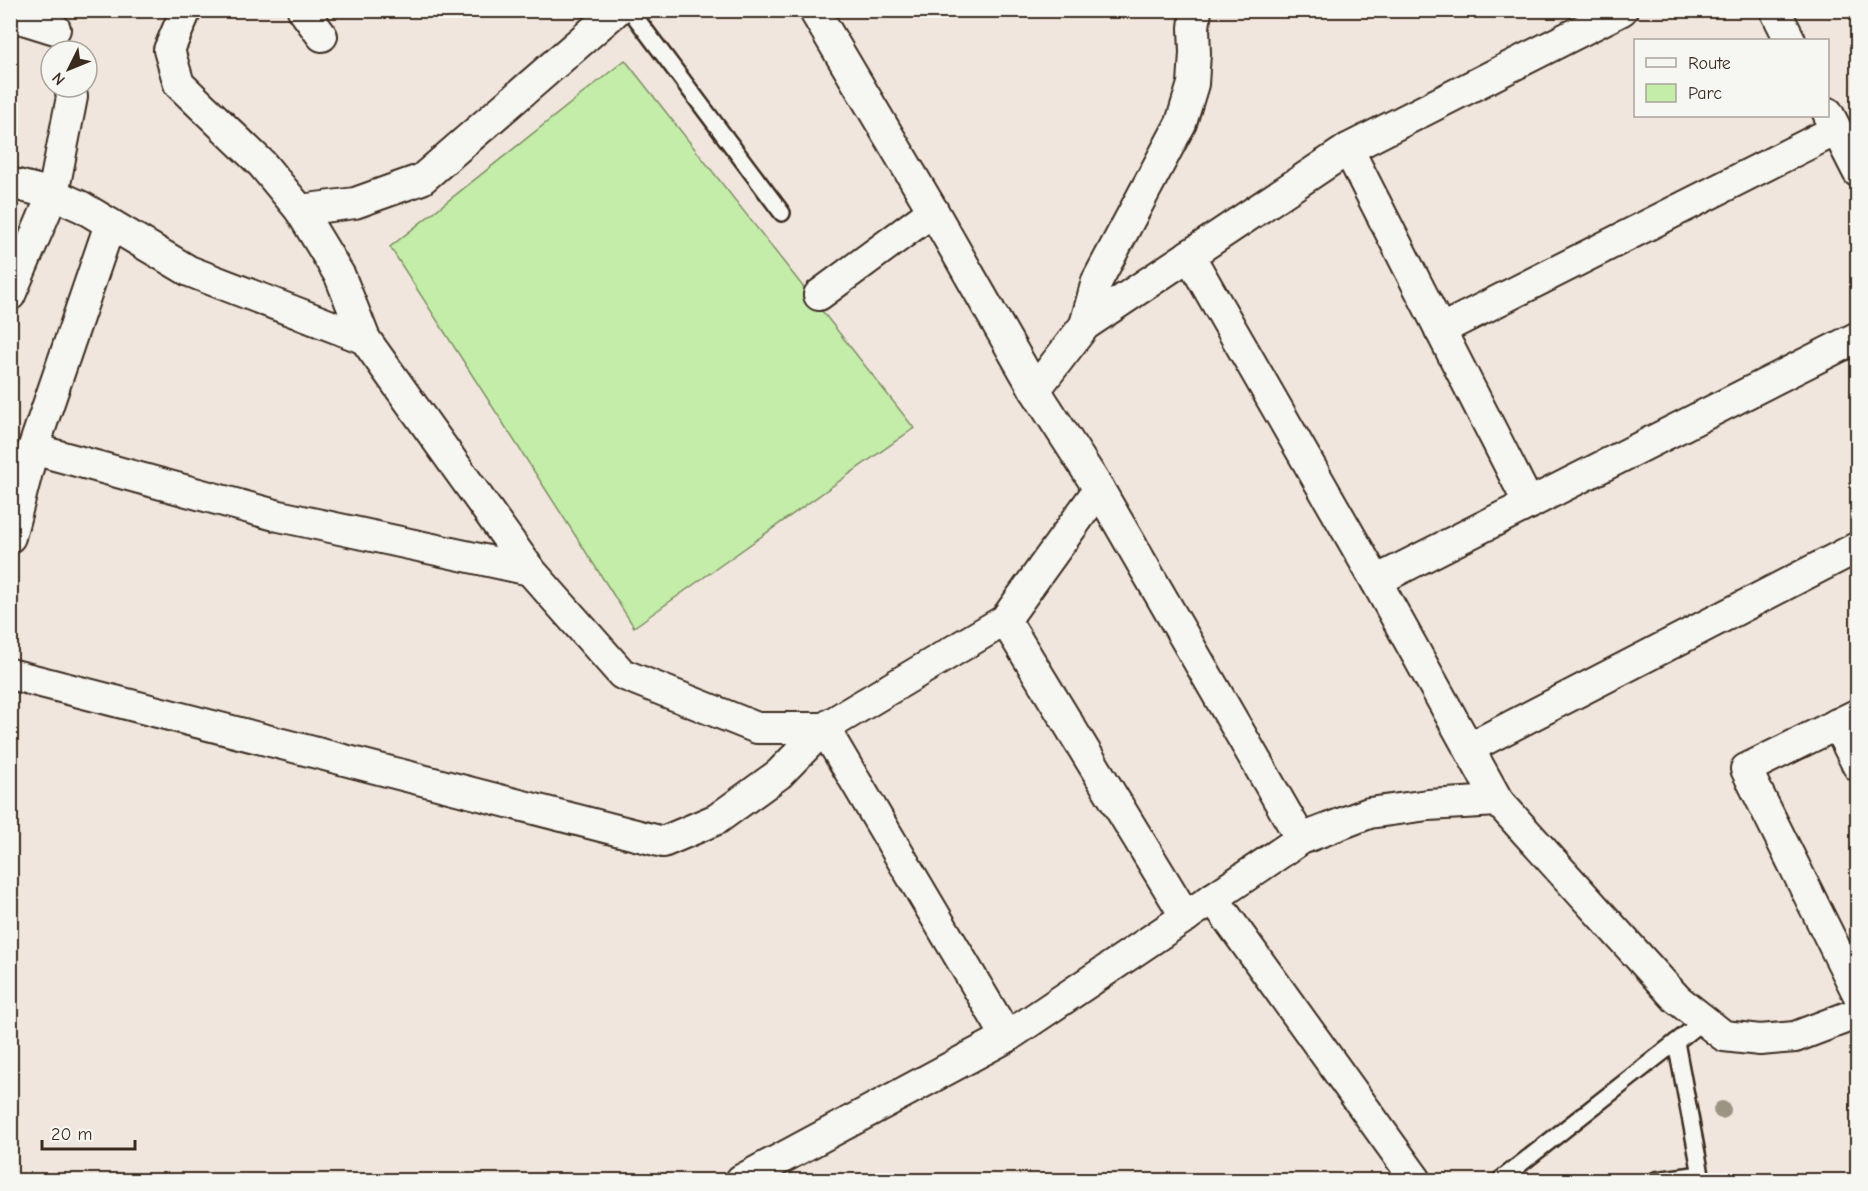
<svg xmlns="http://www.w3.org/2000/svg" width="1868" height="1191" font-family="'Comic Neue',sans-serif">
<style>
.green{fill:#c3eda9;stroke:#7f8c64;stroke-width:1.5}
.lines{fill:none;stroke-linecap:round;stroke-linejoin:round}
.service-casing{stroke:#3b2a1e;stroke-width:20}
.minor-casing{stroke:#3b2a1e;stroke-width:34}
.service{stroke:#f6f6f2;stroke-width:15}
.minor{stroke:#f6f6f2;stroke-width:30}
.tree{fill:#9b9483}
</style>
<rect width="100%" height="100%" fill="#f0e6dd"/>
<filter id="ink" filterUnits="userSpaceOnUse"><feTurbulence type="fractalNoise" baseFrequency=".0167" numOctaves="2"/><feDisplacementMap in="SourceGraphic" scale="12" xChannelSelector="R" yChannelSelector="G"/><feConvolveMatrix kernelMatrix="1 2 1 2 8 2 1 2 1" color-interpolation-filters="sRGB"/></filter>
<g filter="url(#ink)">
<path class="green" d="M625,60L914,428L634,627L390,247Z"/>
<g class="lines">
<defs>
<g id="service">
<path d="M630,10L782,213"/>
<path d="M1676,1042L1702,1180"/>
<path d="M1500,1180L1704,1020"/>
<path d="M1656,1180L1701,1174"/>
</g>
<g id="minor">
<path d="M186,10L169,50L179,84L262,164L300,210L340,276L365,339L530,570L622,674L757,728H824"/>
<path d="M303,10L322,36"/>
<path d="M814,10L933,211L1035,390L1099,489L1301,839"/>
<path d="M1775,10L1790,40"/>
<path d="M10,15L55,29"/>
<path d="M1828,113L1858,172"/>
<path d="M1348,149L1529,504"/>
<path d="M10,183L53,194L82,207L189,271L365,339"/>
<path d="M300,210L355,203L422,179L617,10"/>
<path d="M1189,255L1376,581L1498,801"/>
<path d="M10,295L53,194L72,97L70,87"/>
<path d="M819,295L933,211"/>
<path d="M1085,325L1097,281L1181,123L1193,84L1195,53L1194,28L1196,10"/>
<path d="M1440,330L1836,130"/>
<path d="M1035,390L1085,325L1348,149L1622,10"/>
<path d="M33,449L279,516L530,570"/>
<path d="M10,537L33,449L110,224"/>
<path d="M1376,581L1858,337"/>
<path d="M1005,620L1186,917"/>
<path d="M10,674L663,842L717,819L779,774L824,728L1005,620L1099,489"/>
<path d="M1858,714L1746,769L1858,994"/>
<path d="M1837,724L1858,766"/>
<path d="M824,728L1007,1037"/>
<path d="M1469,748L1858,547"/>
<path d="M1213,898L1416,1180"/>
<path d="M741,1180L1007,1037L1301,839L1369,813L1428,805L1498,801L1677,999L1724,1036L1760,1040L1795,1037L1858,1013"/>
</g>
</defs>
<use href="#service" class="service-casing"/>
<use href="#minor" class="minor-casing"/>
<use href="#service" class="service"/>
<use href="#minor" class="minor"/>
</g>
<circle class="tree" cx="1722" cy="1110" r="9"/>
</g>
<rect width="1868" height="1191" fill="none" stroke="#f6f6f2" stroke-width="36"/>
<rect x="18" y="18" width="1832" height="1155" fill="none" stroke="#3b2a1e" stroke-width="2" filter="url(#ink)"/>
<rect x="1634" y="39" width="195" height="78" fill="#f6f6f2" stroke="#aba49d" stroke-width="1.5"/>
<rect x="1646" y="58" width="30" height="9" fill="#f6f6f2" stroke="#aba49d" stroke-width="1.5"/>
<text x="1688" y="69" font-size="18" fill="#3b2a1e">Route</text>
<rect x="1646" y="84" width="30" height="18" fill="#c3eda9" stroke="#aba49d" stroke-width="1.5"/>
<text x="1688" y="99" font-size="18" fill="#3b2a1e">Parc</text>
<g transform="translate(69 69) rotate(227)"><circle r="28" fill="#f6f6f2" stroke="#aba49d" stroke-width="1.5"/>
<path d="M0-4.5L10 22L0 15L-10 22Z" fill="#3b2a1e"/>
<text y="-9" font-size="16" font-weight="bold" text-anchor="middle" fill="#3b2a1e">N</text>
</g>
<path d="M42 1140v9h93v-9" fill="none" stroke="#3b2a1e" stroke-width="3"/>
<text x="51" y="1140" font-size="18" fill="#3b2a1e" stroke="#f6f6f2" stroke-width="4.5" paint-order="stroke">20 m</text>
</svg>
